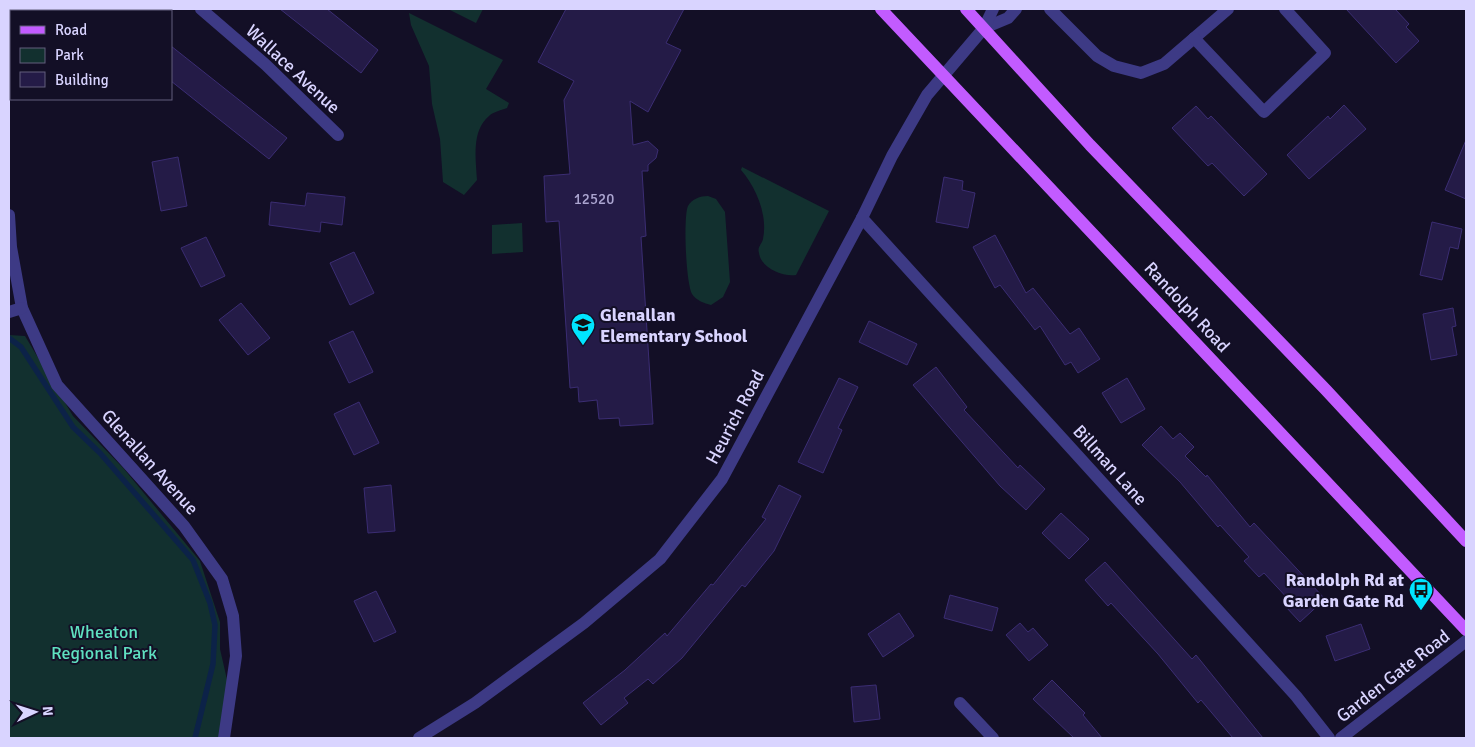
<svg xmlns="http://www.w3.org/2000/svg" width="1475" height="747" font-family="Signika,sans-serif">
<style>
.green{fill:#12302f}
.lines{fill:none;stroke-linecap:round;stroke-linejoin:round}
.stream{stroke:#0c2248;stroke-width:5.5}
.building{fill:#241b47;stroke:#3b2d73}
.minor{stroke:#3d3a85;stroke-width:12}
.major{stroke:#c25bff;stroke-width:12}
.labels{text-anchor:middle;stroke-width:4;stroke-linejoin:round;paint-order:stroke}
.number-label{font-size:15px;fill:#aca6d1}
.street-label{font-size:18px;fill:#d9d4ff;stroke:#130f26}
.poi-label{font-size:18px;font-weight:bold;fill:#d9d4ff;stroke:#130f26;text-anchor:start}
.park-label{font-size:18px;fill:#5fe0c0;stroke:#130f26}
</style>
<rect width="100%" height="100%" fill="#130f26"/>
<g class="green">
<path d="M448,9H483L476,23Z"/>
<path d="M409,13L503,60L486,89L509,103L507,108C502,110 493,112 489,116C471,131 476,159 477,180L464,195L443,182L440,139L432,104L429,66L411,25Z"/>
<path d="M742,167L829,211L796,275C782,277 761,268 759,253C757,247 762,244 763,239C768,215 756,187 741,170Z"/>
<path d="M708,196L716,199L725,212L730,282L723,297L711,305C704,303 697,301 692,294C686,284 683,217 688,206C692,199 700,196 708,196Z"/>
<path d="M522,223L523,252L492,254V225Z"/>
<path d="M9,335L25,336L73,416L124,469L200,561L220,622V649L228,684L230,738H9Z"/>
</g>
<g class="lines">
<path class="stream" d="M9,338L21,347L73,427L100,453L193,560L210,603L215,625L213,664L195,738"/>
</g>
<g class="building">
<path d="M280,9H327L378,50L361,73Z"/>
<path d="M566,9H684L666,43L681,50L648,112L630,101L633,145L648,141L658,150L656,158L648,165V171H642L646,236L641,237L653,424L620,426L619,418L599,419L597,400L579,402L578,387L570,388L559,221L546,222L544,176L570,174L564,100L574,81L538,62Z"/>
<path d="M1346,9H1395L1409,24L1406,27L1419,41L1396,63Z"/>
<path d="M171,46L287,138L269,159L171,81Z"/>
<path d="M1344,105L1366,129L1309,179L1287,155L1328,116L1330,119Z"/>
<path d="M1196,106L1208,119L1211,116L1267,174L1244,196L1212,163L1208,166L1172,128Z"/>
<path d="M1466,140V199L1445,190Z"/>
<path d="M178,157L187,206L161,211L152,162Z"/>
<path d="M944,177L963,181L962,190L975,193L968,228L936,222Z"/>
<path d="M307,193L345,197L342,225L321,222L320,232L269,225L271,202L305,206Z"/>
<path d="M1432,222L1462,229L1458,249L1450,247L1442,280L1420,275Z"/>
<path d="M995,235L1026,293L1033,288L1070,334L1079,328L1100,359L1078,373L1071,362L1065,365L1040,326L1035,330L1000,285L995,288L973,247Z"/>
<path d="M206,237L225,276L201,287L181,248Z"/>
<path d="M354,252L374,293L350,305L330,263Z"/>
<path d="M241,303L270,338L248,355L219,320Z"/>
<path d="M1453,308L1456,326L1452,327L1457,355L1431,360L1423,314Z"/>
<path d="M869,321L917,344L907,365L859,342Z"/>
<path d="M353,331L373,372L349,383L329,342Z"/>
<path d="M936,367L967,407L964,410L1018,468L1020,465L1045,489L1026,510L1000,486L913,385Z"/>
<path d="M839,378L858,387L838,428L842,430L823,473L798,462Z"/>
<path d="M1127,378L1145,409L1121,423L1102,393Z"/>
<path d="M359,402L379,443L354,455L334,414Z"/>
<path d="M1161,426L1173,439L1180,433L1194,447L1185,456L1206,477L1207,475L1250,527L1254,523L1325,599L1300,622L1285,606L1290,601L1264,573L1259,577L1244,561L1249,557L1220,525L1218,527L1180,482L1142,445Z"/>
<path d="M391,485L395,531L368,533L364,488Z"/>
<path d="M779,485L801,496L774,551L745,587L742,585L682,658L653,684L648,679L624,698L628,703L601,725L583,703L625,670L665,633L667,636L711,584L713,585L766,519L762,517Z"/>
<path d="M1061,513L1089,539L1069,559L1042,533Z"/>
<path d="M1105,562L1192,659L1196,655L1263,738H1233L1201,700L1198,703L1158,654L1111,603L1108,606L1085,580Z"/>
<path d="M376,591L396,632L374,642L354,601Z"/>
<path d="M950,595L998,608L992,631L944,618Z"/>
<path d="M899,613L914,636L883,657L868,634Z"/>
<path d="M1020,623L1028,632L1033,628L1048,645L1029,661L1006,635Z"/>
<path d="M1361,624L1370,649L1335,661L1326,636Z"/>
<path d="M1052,680L1085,713L1083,715L1102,738H1074L1033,699Z"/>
<path d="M876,685L880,719L854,722L851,687Z"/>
</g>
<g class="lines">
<g class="minor">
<path d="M201,9L266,65L338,135"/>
<path d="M1050,9L1097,56L1114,66L1141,73L1164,64L1228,9"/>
<path d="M25,11L26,9"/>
<path d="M984,28L1008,18L1016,9"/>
<path d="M1194,38L1264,112L1325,53L1285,9"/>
<path d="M9,61L11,47"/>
<path d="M9,215L11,247L22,308L57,385L184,526L222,579L233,616L236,656L224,738"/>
<path d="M862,218L1296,696L1329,738"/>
<path d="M9,312L22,308"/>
<path d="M960,703L993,738"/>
<path d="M419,738L475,703L584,623L660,559L722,479L862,218L892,156L927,95L984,28L993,9"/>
<path d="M1341,738L1466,641"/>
</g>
<g class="major">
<path d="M881,9L1466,630"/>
<path d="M966,9L1090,145L1326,390L1466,541"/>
</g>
</g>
<defs>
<symbol id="school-pin" viewBox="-11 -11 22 30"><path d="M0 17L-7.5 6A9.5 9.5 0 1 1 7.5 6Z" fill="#00e5ff" stroke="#130f26"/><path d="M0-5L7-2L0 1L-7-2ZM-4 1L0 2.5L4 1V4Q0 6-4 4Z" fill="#111"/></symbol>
<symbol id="bus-pin" viewBox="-11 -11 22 30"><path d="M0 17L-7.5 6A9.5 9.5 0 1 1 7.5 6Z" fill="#00e5ff" stroke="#130f26"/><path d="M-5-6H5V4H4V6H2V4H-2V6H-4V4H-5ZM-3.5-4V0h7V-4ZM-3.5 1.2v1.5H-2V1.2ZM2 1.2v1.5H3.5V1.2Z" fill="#111"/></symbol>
</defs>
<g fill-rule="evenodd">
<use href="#school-pin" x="569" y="311" width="28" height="38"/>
<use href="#bus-pin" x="1407" y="576" width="28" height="38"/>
</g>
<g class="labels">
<g class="number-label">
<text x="594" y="204">12520</text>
</g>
<g class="street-label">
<text transform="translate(293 69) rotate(43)" y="6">Wallace Avenue</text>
<text transform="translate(1187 307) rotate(47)" y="6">Randolph Road</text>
<text transform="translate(735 417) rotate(-62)" y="6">Heurich Road</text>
<text transform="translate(150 462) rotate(48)" y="6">Glenallan Avenue</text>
<text transform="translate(1110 465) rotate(48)" y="6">Billman Lane</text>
<text transform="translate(1393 676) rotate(-38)" y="6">Garden Gate Road</text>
</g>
<g class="poi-label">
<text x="600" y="321">Glenallan<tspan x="600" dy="21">Elementary School</tspan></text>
<text x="1404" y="586" text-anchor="end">Randolph Rd at<tspan x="1404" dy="21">Garden Gate Rd</tspan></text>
</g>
<g class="park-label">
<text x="104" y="638">Wheaton<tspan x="104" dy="21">Regional Park</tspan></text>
</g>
</g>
<rect width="1475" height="747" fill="none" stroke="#d9d4ff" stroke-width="20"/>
<rect x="10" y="10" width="162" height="90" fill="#130f26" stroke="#625e7d"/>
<rect x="20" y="26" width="25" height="8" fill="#c25bff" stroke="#625e7d"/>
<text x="55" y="35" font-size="15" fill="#d9d4ff">Road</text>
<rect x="20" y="48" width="25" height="15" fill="#12302f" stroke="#625e7d"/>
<text x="55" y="60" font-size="15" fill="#d9d4ff">Park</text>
<rect x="20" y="72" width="25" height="15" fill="#241b47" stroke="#625e7d"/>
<text x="55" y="85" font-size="15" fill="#d9d4ff">Building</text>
<g transform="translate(35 712) rotate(86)" stroke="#130f26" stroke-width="4" paint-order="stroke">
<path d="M0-4L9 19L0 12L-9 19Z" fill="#d9d4ff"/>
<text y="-8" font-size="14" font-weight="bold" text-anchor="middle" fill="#d9d4ff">N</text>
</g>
</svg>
